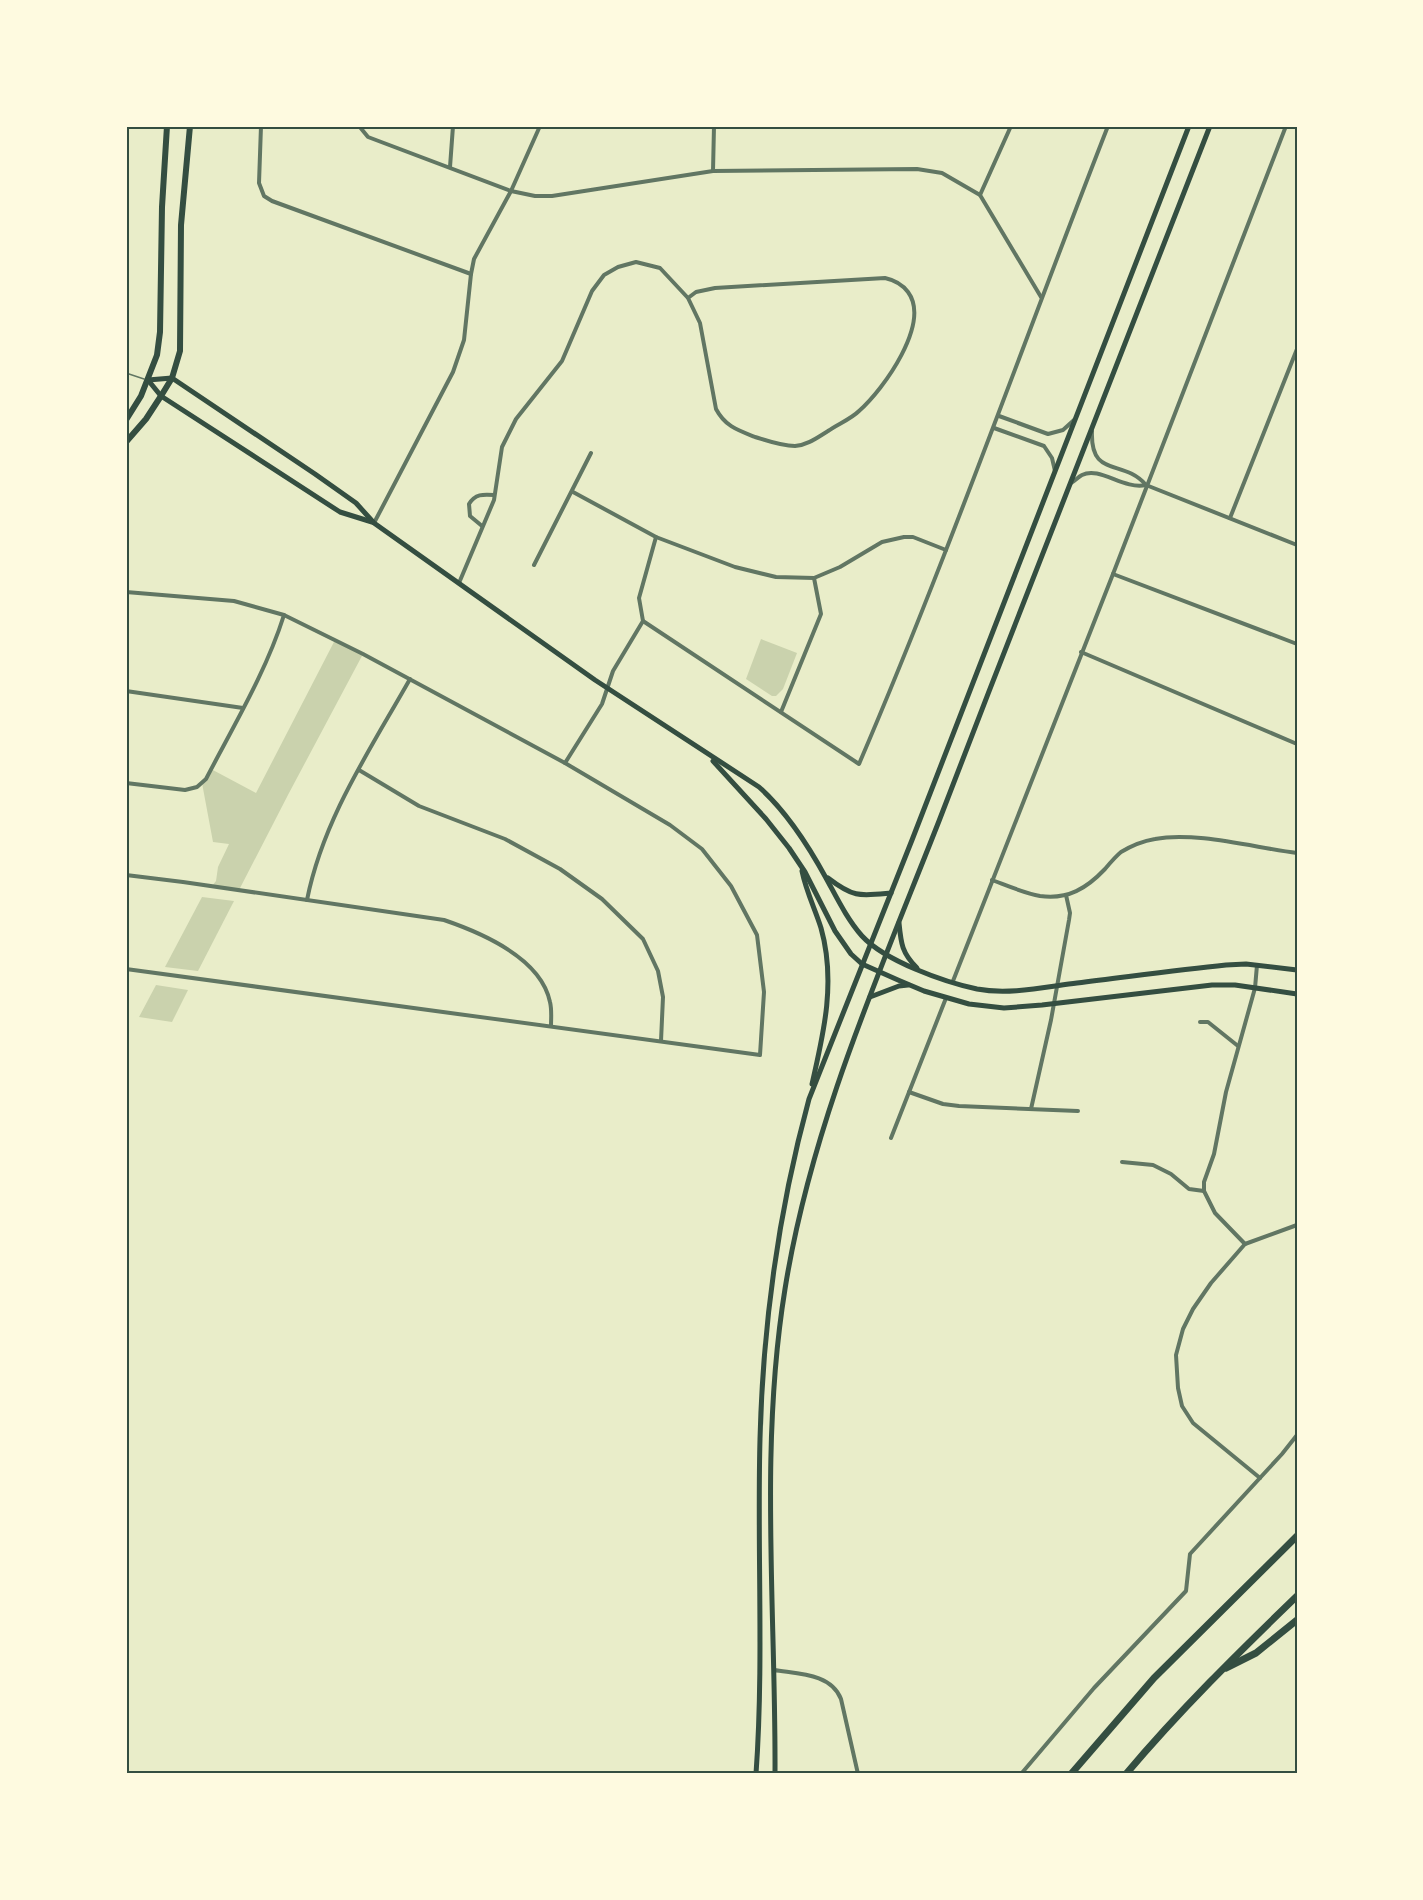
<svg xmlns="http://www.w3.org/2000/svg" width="1423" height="1900" font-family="'PT Sans Narrow',sans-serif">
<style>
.green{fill:#cad2ad}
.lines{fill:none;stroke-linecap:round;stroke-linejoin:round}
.service{stroke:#617663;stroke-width:1.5}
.minor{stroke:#617663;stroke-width:4}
.secondary{stroke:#344e41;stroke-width:5}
.primary{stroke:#344e41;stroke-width:6}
.motorway{stroke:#344e41;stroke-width:7}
.neatline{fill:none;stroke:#344e41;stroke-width:2}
</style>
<rect width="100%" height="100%" fill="#e9edc9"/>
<g class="green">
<path d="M761,639L797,653L783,689L776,696H772L746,679Z"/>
<path d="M335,640L363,654L289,793L239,890L212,886L216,881L218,867L229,844L213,842L202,783L211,769L256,793Z"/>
<path d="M202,897L234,901L198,971L165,967Z"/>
<path d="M156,985L188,990L172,1022L139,1017Z"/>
</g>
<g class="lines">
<path class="service" d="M126,373L144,379"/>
<g class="minor">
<path d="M261,126L259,183L264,196L272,201L471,274"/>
<path d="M359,126L368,137L511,191L535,196H552L713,171L917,169L942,173L980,195L1041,297"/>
<path d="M450,167L453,126"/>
<path d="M713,171L714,126"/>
<path d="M980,195L1011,126"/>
<path d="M999,416L1048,434L1063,430L1074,420"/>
<path d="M994,428L1044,446L1052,458L1055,471"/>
<path d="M1092,431C1090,479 1123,458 1146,485L1297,545"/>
<path d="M1071,483C1075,481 1078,477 1082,475C1100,466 1123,490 1146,485"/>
<path d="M573,492L656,537L735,567L776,577L814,578L840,567L882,542L904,537H913L946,550"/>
<path d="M1230,518L1297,349"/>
<path d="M374,523L453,372L464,340L471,274L474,259L511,191L540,126"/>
<path d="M482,526L470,516L469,504C475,494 483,494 494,495"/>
<path d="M534,565L591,453"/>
<path d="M1113,574L1297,644"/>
<path d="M459,583L494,500L502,447L516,419L562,361L592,291L604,275L618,267L636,262L660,268L688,298L700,323L716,409C725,426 737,430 755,437C768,441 781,446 795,446C808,445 818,437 828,431C838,424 851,419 859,411C884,389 931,323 908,292C902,284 894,280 885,278L715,288L696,292L688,298"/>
<path d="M126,592L234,601L284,615L363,654L565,763L670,825L702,849L731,886L757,935L764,992L760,1055L126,969"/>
<path d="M643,621L859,764C949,554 1025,338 1108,126"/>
<path d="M1081,652L1297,744"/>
<path d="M126,691L243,708"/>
<path d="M781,712L821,614L814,578"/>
<path d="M565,763L602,704L613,671L643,621L639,598L656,537"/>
<path d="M359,770L419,806L505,839L560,869L602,899L643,939L658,971L663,997L661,1041"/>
<path d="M126,783L185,790L197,787L206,779C234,725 266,672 284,615"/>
<path d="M126,875L183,882L444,920C482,933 541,958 550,1002C552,1010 551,1018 551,1026"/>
<path d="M992,880C1008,886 1024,893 1040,896C1068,900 1087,888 1105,869C1110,863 1115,857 1121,852C1131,846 1143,841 1155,839C1195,831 1256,848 1297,853"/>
<path d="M307,900C323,819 370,750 410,679"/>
<path d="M953,981L1113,574L1286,126"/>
<path d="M1200,1022H1208L1238,1046"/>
<path d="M909,1092L943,1104L959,1106L1078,1111"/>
<path d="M1031,1109L1051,1020L1069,920L1070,913L1066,895"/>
<path d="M891,1138L946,998"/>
<path d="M1122,1162L1153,1165L1171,1174L1189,1189L1204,1191"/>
<path d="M1245,1244L1215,1213L1204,1191V1182L1214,1154L1226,1092L1255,988L1257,965"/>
<path d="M1260,1478L1193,1423L1182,1406L1178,1388L1176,1355L1183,1329L1193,1309L1211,1283L1245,1244L1297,1225"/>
<path d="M774,1670C797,1674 831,1673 841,1699L858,1774"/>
<path d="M1021,1774L1094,1688L1186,1591L1190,1554L1282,1454L1297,1435"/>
</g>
<g class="secondary">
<path d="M148,380L172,378L315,474L356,503L374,523L595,680L759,787C787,812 808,845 826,878C837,898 847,919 862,936C885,961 944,982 977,989C1009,995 1045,987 1077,983C1127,977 1176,970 1226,965L1246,964L1297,970"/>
<path d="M148,380L161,396L340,512L372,522"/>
<path d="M713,761L766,819L789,848L805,872L835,931L851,954L862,964L898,980L924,991L969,1004L1004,1008L1042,1005L1212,985H1235L1297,994"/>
<path d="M802,871C806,891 815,909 821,928C836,981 824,1032 812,1084"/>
<path d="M828,878C854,898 860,896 891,893"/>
<path d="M899,923C901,944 902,953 917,968"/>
<path d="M870,997L899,986L908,985"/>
<path d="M756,1774C764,1662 757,1550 760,1439C763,1324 779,1209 809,1099L912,840L1189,126"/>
<path d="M775,1774C776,1613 759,1449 785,1289C811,1126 879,974 939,821C1028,589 1119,358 1210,126"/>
</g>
<g class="primary">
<path d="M126,420L141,396L157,355L160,332L162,207L167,126"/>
<path d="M126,442L146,419L161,396L172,378L180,351L181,225L190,126"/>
</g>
<g class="motorway">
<path d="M1226,1668L1256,1653L1297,1620"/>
<path d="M1071,1774L1154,1678L1297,1536"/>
<path d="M1126,1774C1179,1711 1238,1653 1297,1596"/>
</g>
</g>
<rect width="1423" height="1900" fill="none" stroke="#fefae0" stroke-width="255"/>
<rect x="128" y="128" width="1168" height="1644" class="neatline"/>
</svg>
